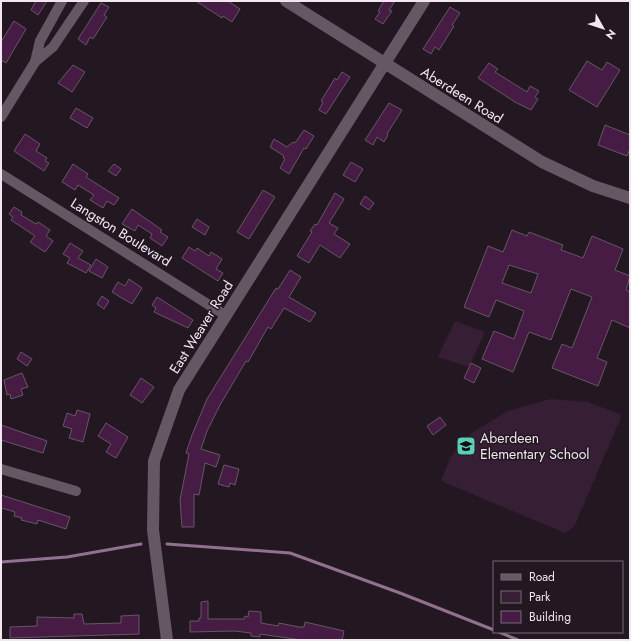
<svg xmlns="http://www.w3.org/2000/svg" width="631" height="641" font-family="Jost,sans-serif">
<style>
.green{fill:#361e35}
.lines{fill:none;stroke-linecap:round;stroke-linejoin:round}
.stream{stroke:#92708f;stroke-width:3}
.building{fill:#461c44;stroke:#665764;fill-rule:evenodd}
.street{stroke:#665764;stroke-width:10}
.secondary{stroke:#665764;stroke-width:12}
.labels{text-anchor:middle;stroke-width:3;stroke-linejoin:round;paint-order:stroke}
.street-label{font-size:14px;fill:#f0e7ef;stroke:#231722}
.poi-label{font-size:14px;fill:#f0e7ef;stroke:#231722;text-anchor:start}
</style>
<rect width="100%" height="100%" fill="#231722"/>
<g class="green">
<path d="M455,321L485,332L469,367L438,357Z"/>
<path d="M550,399L588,402L622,415L574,527L565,533L441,481L450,458L471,433L508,411Z"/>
</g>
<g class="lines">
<g class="stream">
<path d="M167,544L290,553L400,593L494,630"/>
<path d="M1,562L67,557L141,544"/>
<path d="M499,632L518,640"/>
</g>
</g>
<g class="building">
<path d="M36,1H47L38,15L31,10Z"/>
<path d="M196,1H228L240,9L232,22L223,16L222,18Z"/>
<path d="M384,1H395L389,10L392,11L383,24L375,19L380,12L378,11Z"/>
<path d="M101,3L109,7L104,15L107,17L93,39L90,37L86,45L78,39Z"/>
<path d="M450,7L460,13L452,25L454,26L439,50L435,47L431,54L423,49Z"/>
<path d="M14,21L26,29L6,63L1,60V42Z"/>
<path d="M587,61L602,70L607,62L620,70L597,107L569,90Z"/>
<path d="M489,63L498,69L495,72L527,92L530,86L539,91L535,97L538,99L531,110L515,102L478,78Z"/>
<path d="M73,65L85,72L72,92L58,83Z"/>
<path d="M342,72L350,77L326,114L319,110L323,102L321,101L335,78L337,80Z"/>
<path d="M389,103L402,110L387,134L388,135L384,142L377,137L373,145L365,140Z"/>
<path d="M76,108L93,118L87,128L70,118Z"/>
<path d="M605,125L630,135V149L627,156L598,145Z"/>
<path d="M304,130L314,136L306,149L304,148L289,174L280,168L285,159L283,158L284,156L270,147L274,139L287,147L293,142L295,143Z"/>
<path d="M25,134L40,144L36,151L47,158L45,161L49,163L44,171L14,151Z"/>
<path d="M351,162L363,169L355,182L343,175Z"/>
<path d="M73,164L88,174L86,177L119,198L114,205L107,201L103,208L90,200L94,195L78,185L75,190L62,182Z"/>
<path d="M114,164L121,169L116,176L108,171Z"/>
<path d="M263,190L275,197L249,239L237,232Z"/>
<path d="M335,193L344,199L329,223L338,228L334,234L350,244L340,258L320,245L309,263L297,256L312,232L310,231L315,224L317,225Z"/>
<path d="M365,196L374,203L369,210L360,204Z"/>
<path d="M14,207L22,212L21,215L36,224L38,222L50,230L46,236L53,241L45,252L30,242L35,236L11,220L13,217L9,214Z"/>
<path d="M132,209L162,230L160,232L168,237L162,246L150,238L152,234L138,225L135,231L122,224Z"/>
<path d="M197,219L209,227L205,235L192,227Z"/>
<path d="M512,230L527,236L529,232L563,245L561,250L583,258L592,236L623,249L615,270L630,276L626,290L630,292V328L612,320L597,358L607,362L598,386L552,368L562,344L572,348L592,297L571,289L551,340L529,332L513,372L482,359L494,331L514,339L524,311L496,300L489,317L464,307L488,246L503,252ZM509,265L538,274L531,293L502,283Z"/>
<path d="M70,243L83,251L78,258L91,265L86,273L67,263L70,258L63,254Z"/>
<path d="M189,247L195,251L197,248L209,256L211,252L222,259L216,269L223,273L218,281L182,258Z"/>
<path d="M96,259L108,267L102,278L89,271Z"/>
<path d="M290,270L301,277L289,297L316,313L310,322L284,308L271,329L268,327L248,362L246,361L220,405L207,431L201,449L220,455L216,467L205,463L199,495L194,494V527H182L180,500L189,454L186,453L192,435L207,399L276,288L278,289Z"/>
<path d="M129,279L142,288L132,304L112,292L118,282L125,286Z"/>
<path d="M102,296L109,301L104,309L97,304Z"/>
<path d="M157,297L193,320L188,328L154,312L156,308L152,305Z"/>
<path d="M21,352L32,359L27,366L17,359Z"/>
<path d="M471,363L481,368L474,383L464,378Z"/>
<path d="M22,373L28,387L21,389L23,395L11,399L10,394L7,395L4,380Z"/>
<path d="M141,378L154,387L142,403L130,395Z"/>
<path d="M77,410L90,414L83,442L69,438L72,429L63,426L67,413L75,416Z"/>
<path d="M440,417L446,425L433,435L427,426Z"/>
<path d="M106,423L128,437L116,458L106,452L111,444L98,436Z"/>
<path d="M1,425L47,441L43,453L1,440Z"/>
<path d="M224,465L239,469L235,485L230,483L229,487L218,484Z"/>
<path d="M1,495L70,517L66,529L38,520L37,524L21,520L22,518L14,516L15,512L1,508Z"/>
<path d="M208,601V619H244L245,616L248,617L249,611L261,612V623L278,626L279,623L299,627H304L305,622L344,631L342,640H301L260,634V637L251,636V633L234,631L190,632V621H199V618H201V602Z"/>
<path d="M74,614H82L84,624L121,623V616L139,615V634L10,638V627L37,626V617L74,618Z"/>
</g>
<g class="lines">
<g class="street">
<path d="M35,62L40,41L62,1"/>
<path d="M1,117L35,62L53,47L84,1"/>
<path d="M1,174L225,315"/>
<path d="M1,469L76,491"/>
</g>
<g class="secondary">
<path d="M286,1L542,162L593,186L630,198"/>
<path d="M167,640L153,530L154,461L179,390L424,1"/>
</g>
</g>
<defs>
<symbol id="school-square" viewBox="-11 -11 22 22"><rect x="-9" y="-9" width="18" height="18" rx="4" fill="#5dceb9" stroke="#231722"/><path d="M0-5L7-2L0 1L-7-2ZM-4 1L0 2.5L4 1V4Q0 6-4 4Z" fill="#111"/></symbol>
</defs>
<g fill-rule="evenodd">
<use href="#school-square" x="455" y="435" width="22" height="22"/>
</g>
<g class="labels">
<g class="street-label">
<text transform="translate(462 95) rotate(32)" y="5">Aberdeen Road</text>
<text transform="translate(121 232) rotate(32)" y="5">Langston Boulevard</text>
<text transform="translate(201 327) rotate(-58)" y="5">East Weaver Road</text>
</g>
<g class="poi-label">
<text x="480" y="443">Aberdeen<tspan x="480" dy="16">Elementary School</tspan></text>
</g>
</g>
<rect width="631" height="641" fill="none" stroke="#f0e7ef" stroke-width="4"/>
<rect x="493" y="561" width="130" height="72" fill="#231722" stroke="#756a74"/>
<rect x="501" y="574" width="20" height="6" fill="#665764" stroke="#756a74"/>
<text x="529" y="581" font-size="12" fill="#f0e7ef">Road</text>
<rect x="501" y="591" width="20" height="12" fill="#361e35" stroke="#756a74"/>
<text x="529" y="601" font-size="12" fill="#f0e7ef">Park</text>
<rect x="501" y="611" width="20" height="12" fill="#461c44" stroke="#756a74"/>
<text x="529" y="621" font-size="12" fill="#f0e7ef">Building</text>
<g transform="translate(603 28) rotate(129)" stroke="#231722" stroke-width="3" paint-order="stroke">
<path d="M0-3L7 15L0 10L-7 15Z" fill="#f0e7ef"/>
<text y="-6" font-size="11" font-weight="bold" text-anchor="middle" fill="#f0e7ef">N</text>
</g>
</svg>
